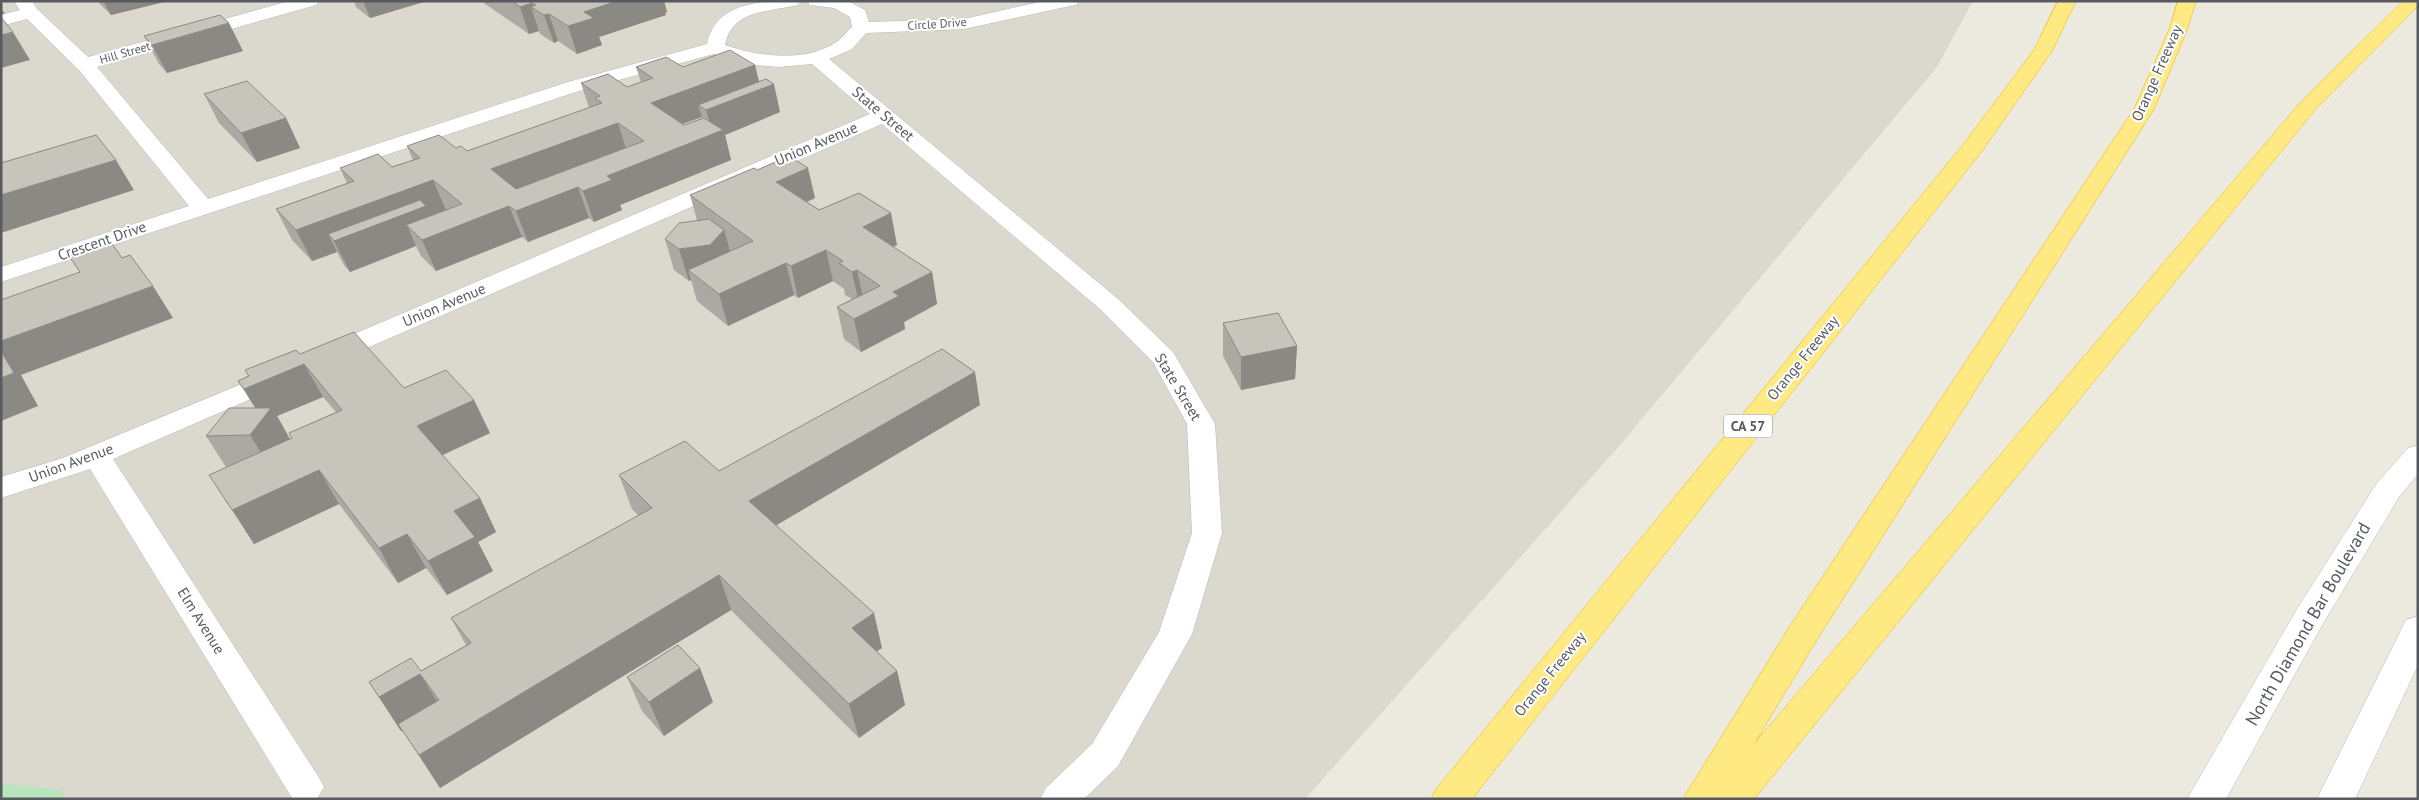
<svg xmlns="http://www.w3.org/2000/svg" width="2419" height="800" font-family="'PT Sans',sans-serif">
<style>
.education{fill:#dbd9cd}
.green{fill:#b8e6bc}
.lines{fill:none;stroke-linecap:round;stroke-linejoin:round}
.street-casing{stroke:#b6b9bf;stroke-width:1}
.secondary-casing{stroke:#b9bcc4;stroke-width:1}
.highway-casing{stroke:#eab400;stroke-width:1}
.street{fill:#fff;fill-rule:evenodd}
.secondary{fill:#fff;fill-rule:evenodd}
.highway{fill:#ffe982;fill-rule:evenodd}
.wall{fill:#aba9a1;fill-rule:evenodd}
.shaded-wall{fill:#8b8983}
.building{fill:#c7c4bb;stroke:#8b8983;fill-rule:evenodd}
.labels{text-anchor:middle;stroke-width:4;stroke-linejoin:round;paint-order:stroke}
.far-street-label{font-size:12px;fill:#575b61;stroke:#fff}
.shield{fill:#fff;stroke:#898c90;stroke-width:1}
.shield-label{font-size:14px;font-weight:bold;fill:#575b61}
.street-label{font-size:15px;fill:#575b61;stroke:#fff}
.near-street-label{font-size:18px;fill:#575b61;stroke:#fff}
</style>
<rect width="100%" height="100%" fill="#eceade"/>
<path class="education" d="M1,1H1973L1937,67L1620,445L1305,799H1Z"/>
<path class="green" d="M1,783L61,790L65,799H1Z"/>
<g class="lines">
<defs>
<g id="street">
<path d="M14,1H32L37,9L88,57L289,1H319L316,5L97,67L208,199L568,82L707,44C716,0 764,1 801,1L798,5C769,12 732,9 725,45C759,57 807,63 838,41C843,38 847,31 852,27L850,17L834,8L810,5L807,1H848L865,10L869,22L964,19L1044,1H1079L1076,5L1070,6L964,29L866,33L852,49L829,59L1118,299L1173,352L1215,424L1222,533L1192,634L1118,766L1084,799H1040L1046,788L1092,744L1159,632L1192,533L1187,424L1153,362L1100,309L882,124L337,361L328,363L319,361L315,355L319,349L870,114L812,64L779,67L743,64L714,54L582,90L1,282V267L189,206L80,71L27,19L1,26V15L20,10Z"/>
<path d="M280,368L290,370L293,376L290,382L113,459L318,776L324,787L317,799L292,798L90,469L1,498V477L63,458Z"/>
</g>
<g id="secondary">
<path d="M2418,445V474L2399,497L2321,627L2226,799H2187L2297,609L2377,483L2408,448Z"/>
<path d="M2418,616V665L2355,799H2317L2406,620Z"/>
</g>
<g id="highway">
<path d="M2058,1H2076L2052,51L1982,151L1472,799H1431L1437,788L1966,141L2034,50Z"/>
<path d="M2178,1H2196L2187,30L2154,109L1816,641L1754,744L2300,103L2403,1H2418V6L2314,111L1754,799H1683L1792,623L2134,109L2169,30Z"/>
</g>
</defs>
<use href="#street" class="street-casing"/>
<use href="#secondary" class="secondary-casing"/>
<use href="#highway" class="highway-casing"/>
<use href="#street" class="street"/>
<use href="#secondary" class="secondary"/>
<use href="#highway" class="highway"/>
</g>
<g class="wall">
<path d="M97,1H168L111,15Z"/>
<path d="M354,1H427L370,18L356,7Z"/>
<path d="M481,1H664L667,12L665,13L666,15L599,37L602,45L577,54L558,41L554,43L540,34L539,31L529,34Z"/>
<path d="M144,36L243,51L167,73L159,64Z"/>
<path d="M636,67H683L759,82L780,112L725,135L731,160L620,205L622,210L594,222L589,218L528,242L522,237L436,271L421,256L416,246L350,272L344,265L337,252L312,261L292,240L276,209L347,183L340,168L392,167L413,160L407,146L456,148L467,151L589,108L581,83L627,87L641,82ZM702,117V118L684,125L682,124Z"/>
<path d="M204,94L286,118L300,148L257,162L219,123Z"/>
<path d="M690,195L815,198L807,202L819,210L897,245L893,247L932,272L937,304L904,322L905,329L861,352L844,339L837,307L852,299L845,295L844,289L833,281L798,298L794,295L728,326L697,301L691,280L689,281L674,270L665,239L697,220Z"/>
<path d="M1223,323L1297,346L1295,379L1241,390L1223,356Z"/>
<path d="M300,354L404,388L490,433L442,455L480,498L496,532L478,542L493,571L447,595L426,568L398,583L339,504L254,544L226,467L206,436L255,408L238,381L248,376L245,370ZM323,397L336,412L289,433L292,438L290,439L277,416Z"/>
<path d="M980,405L776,525L882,648L876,651L897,671L905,705L859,738L731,610L440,788L402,730L401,731L391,716L369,682L421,671L466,645L451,618L639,516L632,509L619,475L719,471Z"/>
<path d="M627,677L713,702L664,736L642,711Z"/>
</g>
<g class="shaded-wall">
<path d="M103,1H168L111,15Z"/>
<path d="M363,1H427L370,18Z"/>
<path d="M617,1H664L667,12L665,13L666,15L599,37L602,45L577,54L568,26L584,12Z"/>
<path d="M532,3L534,8L531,7L539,31L529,34L520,7Z"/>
<path d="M1,8L5,14H1Z"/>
<path d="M549,14L558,41L554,43L544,15Z"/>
<path d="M229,23L243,51L167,73L152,45Z"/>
<path d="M13,32L30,60L1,68V35Z"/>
<path d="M755,65L761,89L774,84L780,112L725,135L731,160L620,205L622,210L594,222L583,191L607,176L713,134L706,110L698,105L702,117L660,132L651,103Z"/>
<path d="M286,118L300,148L257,162L241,133Z"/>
<path d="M618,123L627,152L503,200L491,169Z"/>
<path d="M116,160L134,190L1,233V195Z"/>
<path d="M808,168L815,198L783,212L776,182Z"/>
<path d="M433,180L446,210L509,206L522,237L436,271L422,240L407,225L416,246L350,272L334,241L328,234L337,252L312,261L296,230Z"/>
<path d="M578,187L589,218L528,242L516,211Z"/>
<path d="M891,213L897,245L869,258L863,227Z"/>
<path d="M724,230L733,261L688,270L691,280L689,281L679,249Z"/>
<path d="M826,250L833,281L798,298L791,266Z"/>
<path d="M786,263L794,295L728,326L719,294Z"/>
<path d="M857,270L864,302L859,304L852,272Z"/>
<path d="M932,272L937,304L904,322L905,329L861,352L854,319L893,292Z"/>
<path d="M153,286L173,318L21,375L38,406L1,421V341Z"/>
<path d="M1297,346L1295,379L1241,390V357Z"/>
<path d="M304,364L323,397L277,416L291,441L271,469L250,435L262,419L244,389Z"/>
<path d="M975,372L980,405L760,535L749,501Z"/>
<path d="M474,400L490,433L434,459L417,426Z"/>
<path d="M319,470L339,504L254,544L232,510Z"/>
<path d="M480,498L496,532L478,542L493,571L447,595L428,561L454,511Z"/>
<path d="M407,534L426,568L398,583L379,548Z"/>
<path d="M719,575L731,610L440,788L419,755Z"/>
<path d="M874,613L882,648L861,662L852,628Z"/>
<path d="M700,668L713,702L664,736L649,702Z"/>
<path d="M897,671L905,705L859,738L849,704Z"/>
<path d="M420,674L441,708L401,731L379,697Z"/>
</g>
<g class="building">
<path d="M512,1H617L584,12L594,18L568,26L549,14L544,15L531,7L536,5L532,3L520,7Z"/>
<path d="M220,15L229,23L152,45L144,36Z"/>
<path d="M1,17L13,32L1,35Z"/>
<path d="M730,50L755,65L651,103L684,125L704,118L723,130L607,176L612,180L583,191L578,187L516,211L509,206L422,240L406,225L462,204L433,180L296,230L276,209L354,181L340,168L378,154L392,167L420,158L407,146L439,135L456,148L461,146L467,151L602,103L595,98L600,96L581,83L608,74L627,87L653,78L636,67L666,57L683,67ZM618,123L644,141L516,189L491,169Z"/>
<path d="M766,79L774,84L706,110L698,105Z"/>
<path d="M247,81L286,118L241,133L204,94Z"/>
<path d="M96,135L116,160L1,195V163Z"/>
<path d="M789,156L808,168L776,182L819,210L859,193L891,213L863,227L932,272L893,292L899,296L854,319L837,307L880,286L857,270L852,272L839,263L843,261L826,250L791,266L786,263L719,294L688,270L753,241L690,195L754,168L757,170Z"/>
<path d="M420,200L426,206L334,241L328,234Z"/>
<path d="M709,219L724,230L710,245L679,249L665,239L679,223Z"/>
<path d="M111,242L122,258L130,255L153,286L1,341V300L80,272L69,256Z"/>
<path d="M1278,313L1297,346L1241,357L1223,323Z"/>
<path d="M354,332L404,388L446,370L474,400L417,426L480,498L454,511L475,537L428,561L407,534L379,548L319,470L232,510L209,475L292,438L289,433L342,410L304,364L244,389L238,381L249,376L245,370L296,350L300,354Z"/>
<path d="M942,349L975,372L749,501L874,613L852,628L897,671L849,704L719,575L419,755L398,724L439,700L420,674L379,697L369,682L411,658L421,671L471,643L451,618L652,508L619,475L685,441L719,471Z"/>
<path d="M1,351L14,373L1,378Z"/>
<path d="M229,408H271L250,435L206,436Z"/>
<path d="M678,645L700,668L649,702L627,677Z"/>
</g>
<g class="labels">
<g class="far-street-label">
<text transform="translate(937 24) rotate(-4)" y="4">Circle Drive</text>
<text transform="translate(125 53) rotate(-16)" y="4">Hill Street</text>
</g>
<rect class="shield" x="1724" y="414.5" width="48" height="23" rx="4"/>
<g class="shield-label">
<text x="1748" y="431">CA 57</text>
</g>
<g class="street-label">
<text transform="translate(2157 73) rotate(-66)" y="5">Orange Freeway</text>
<text transform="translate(883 114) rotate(40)" y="5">State Street</text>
<text transform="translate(816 144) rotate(-23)" y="5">Union Avenue</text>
<text transform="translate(102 241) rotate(-19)" y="5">Crescent Drive</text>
<text transform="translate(444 305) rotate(-23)" y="5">Union Avenue</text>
<text transform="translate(1803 358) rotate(-51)" y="5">Orange Freeway</text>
<text transform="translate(1178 387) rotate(59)" y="5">State Street</text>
<text transform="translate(71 463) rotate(-20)" y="5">Union Avenue</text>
<text transform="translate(201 621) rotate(58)" y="5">Elm Avenue</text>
<text transform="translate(1550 674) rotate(-51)" y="5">Orange Freeway</text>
</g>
<g class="near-street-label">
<text transform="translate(2308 624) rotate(-60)" y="6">North Diamond Bar Boulevard</text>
</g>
</g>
<rect width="2419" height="800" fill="none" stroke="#575b61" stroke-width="5"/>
</svg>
